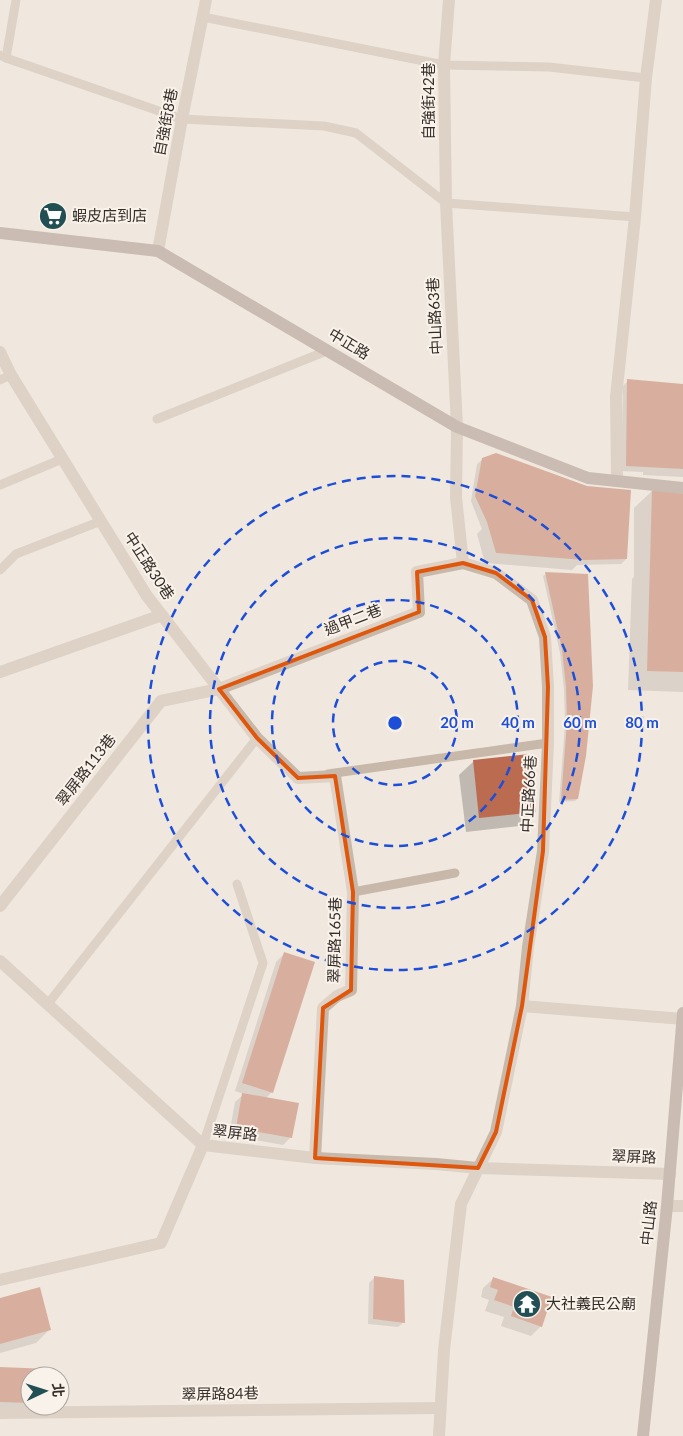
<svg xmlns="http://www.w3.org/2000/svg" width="683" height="1436" font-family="Lato,'Noto Sans TC',sans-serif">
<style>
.shadow{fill:#0003}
.building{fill:#bb6c50}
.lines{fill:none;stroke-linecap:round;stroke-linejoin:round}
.service{stroke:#c7b8aa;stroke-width:9}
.minor{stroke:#c7b8aa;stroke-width:12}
.secondary{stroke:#9b887c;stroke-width:12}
.marked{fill:none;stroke:#df570d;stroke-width:4;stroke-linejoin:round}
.ring{fill:none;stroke:#1d4ed8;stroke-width:2.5;stroke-dasharray:9 6}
.labels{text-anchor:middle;stroke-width:4;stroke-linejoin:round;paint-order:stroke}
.street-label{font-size:15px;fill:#362d29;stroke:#f8f2ea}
.poi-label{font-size:15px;fill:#362d29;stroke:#f8f2ea;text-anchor:start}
.centre{fill:#1d4ed8;stroke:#f8f2ea;stroke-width:2.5}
.ring-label{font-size:15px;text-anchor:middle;font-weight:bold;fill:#1d4ed8;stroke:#f8f2ea;stroke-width:4;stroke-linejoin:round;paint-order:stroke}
</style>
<rect width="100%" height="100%" fill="#f0e8de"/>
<g class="shadow">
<path d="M628,381L683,385V477L643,475V472L621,471L623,386Z"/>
<path d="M483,459L587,487L626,559L621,564L577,565L572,570L485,563L477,534L482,529L471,501L477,464Z"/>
<path d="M652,491L683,493V692L628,690L632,579L634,577V508Z"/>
<path d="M546,574L592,686L577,799L575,801L559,802L565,725L564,690L560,653L543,576Z"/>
<path d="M474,761L534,812L520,826L466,832L459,775Z"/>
<path d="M284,954L272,1092L266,1098L291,1137L283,1145L229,1135L235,1102L244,1094L235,1091L276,962Z"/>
<path d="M374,1278L404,1322L398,1327L368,1324L369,1283Z"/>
<path d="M494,1278L541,1326L531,1336L501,1326L504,1317L485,1311L489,1300L481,1297L483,1288Z"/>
<path d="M0,1299L50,1329L36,1343L0,1353Z"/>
<path d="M0,1368L48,1376H30V1406H45L33,1417L0,1416Z"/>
</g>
<g class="building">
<path d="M627,379L683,384V469L626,466Z"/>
<path d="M496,453L587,486L631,490L627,559L584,560L496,553L487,522L475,496L482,458Z"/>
<path d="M652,489L683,492V672L647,671Z"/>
<path d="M545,572L588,574L593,686L586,756L578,799L561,800L567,722L566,687L562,650Z"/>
<path d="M529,754L536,812L479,818L473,760Z"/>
<path d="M284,952L315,962L273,1093L242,1083Z"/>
<path d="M242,1093L299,1103L292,1138L236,1128Z"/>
<path d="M374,1276L404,1280L405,1323L373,1319Z"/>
<path d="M493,1277L552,1297L542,1327L511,1316L514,1307L494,1300L498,1290L490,1287Z"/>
<path d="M40,1287L51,1330L0,1344V1298Z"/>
<path d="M0,1367L50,1369L49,1376H30V1403L0,1402Z"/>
</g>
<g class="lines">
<g class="service">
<path d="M203,17L444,65L549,67L646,78"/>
<path d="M0,55L6,58L182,119L324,126L356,133L446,203L635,217"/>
<path d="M6,58L16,0"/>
<path d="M0,380L11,375"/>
<path d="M157,419L329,350"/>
<path d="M0,485L62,459"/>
<path d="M0,570L16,554L101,521"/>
<path d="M328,774L548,743"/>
<path d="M353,892L455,873"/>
<path d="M47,1005L257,738"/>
<path d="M203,1145L263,963L237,884"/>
</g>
<g class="minor">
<path d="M158,251L182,119L206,0"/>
<path d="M0,352L11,375L147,596L257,738L298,778L335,776L353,892L351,990L337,996L323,1008L315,1158"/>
<path d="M617,480L616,397L635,217L646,78L656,0"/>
<path d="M0,672L162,615"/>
<path d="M0,906L161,701L219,689L419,612L417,572L463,563"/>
<path d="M0,961L203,1145L315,1158L436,1164L478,1168L670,1174"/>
<path d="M522,1006L683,1019"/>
<path d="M667,1206H683"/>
<path d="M0,1280L161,1243L203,1145"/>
<path d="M0,1413L440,1408"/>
<path d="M439,1436L444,1350L461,1204L496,1132L522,1006L528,947L543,851L548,743V687L545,637L532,600L496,573L463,563L456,497L457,427L446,203L444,65L449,0"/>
</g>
<g class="secondary">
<path d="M0,233L158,251L457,427L588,478L683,488"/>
<path d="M643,1436L667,1206L683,1013"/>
</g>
</g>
<path d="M0 0H683V1436H0ZM463,563L496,573L532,600L545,637L548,687L543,851L522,1006L496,1132L478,1168L315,1158L323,1008L351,990L353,892L335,776L298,778L257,738L219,689L419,612L417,572Z" fill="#f0e8de" fill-opacity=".55" fill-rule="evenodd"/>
<path class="marked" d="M463,563L496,573L532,600L545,637L548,687L543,851L522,1006L496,1132L478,1168L315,1158L323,1008L351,990L353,892L335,776L298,778L257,738L219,689L419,612L417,572Z"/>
<g class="ring">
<circle cx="395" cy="723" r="62"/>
<circle cx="395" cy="723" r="123"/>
<circle cx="395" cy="723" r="185"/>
<circle cx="395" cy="723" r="247"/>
</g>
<defs>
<symbol id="supermarket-disc" viewBox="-11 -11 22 22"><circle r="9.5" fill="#224f53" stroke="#f8f2ea"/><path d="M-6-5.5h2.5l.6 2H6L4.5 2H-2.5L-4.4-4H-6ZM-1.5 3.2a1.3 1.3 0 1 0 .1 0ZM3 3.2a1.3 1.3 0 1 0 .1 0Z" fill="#fff"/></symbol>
<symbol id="temple-disc" viewBox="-11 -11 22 22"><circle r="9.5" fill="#224f53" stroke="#f8f2ea"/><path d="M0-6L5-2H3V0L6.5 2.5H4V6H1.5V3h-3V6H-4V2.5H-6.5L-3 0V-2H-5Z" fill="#fff"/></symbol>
</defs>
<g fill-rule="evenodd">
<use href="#supermarket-disc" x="37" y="200" width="32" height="32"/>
<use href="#temple-disc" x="511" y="1288" width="32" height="32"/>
</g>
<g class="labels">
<g class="street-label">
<text transform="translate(429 101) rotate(-90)" y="5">自強街42巷</text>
<text transform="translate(166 122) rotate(-79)" y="5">自強街8巷</text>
<text transform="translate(435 316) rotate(-93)" y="5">中山路63巷</text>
<text transform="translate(349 344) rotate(31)" y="5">中正路</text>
<text transform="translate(149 566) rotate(57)" y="5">中正路30巷</text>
<text transform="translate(353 620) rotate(-21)" y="5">過甲二巷</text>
<text transform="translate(86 770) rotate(-52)" y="5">翠屏路113巷</text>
<text transform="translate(529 794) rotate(-87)" y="5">中正路66巷</text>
<text transform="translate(335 940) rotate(-89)" y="5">翠屏路165巷</text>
<text transform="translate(235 1133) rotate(6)" y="5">翠屏路</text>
<text transform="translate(634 1157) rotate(2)" y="5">翠屏路</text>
<text transform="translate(649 1223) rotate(-84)" y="5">中山路</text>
<text transform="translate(220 1394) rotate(-1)" y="5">翠屏路84巷</text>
</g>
<g class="poi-label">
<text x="72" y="221">蝦皮店到店</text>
<text x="546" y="1309">大社義民公廟</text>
</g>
</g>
<circle cx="395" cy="723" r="8" class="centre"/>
<g class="ring-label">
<text x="457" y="728">20 m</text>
<text x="518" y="728">40 m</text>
<text x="580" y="728">60 m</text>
<text x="642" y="728">80 m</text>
</g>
<g transform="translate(45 1391) rotate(86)"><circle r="24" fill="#f8f2ea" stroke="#aaa39d"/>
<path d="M0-4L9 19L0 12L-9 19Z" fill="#224f53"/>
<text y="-8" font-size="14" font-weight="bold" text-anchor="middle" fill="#362d29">北</text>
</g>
</svg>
